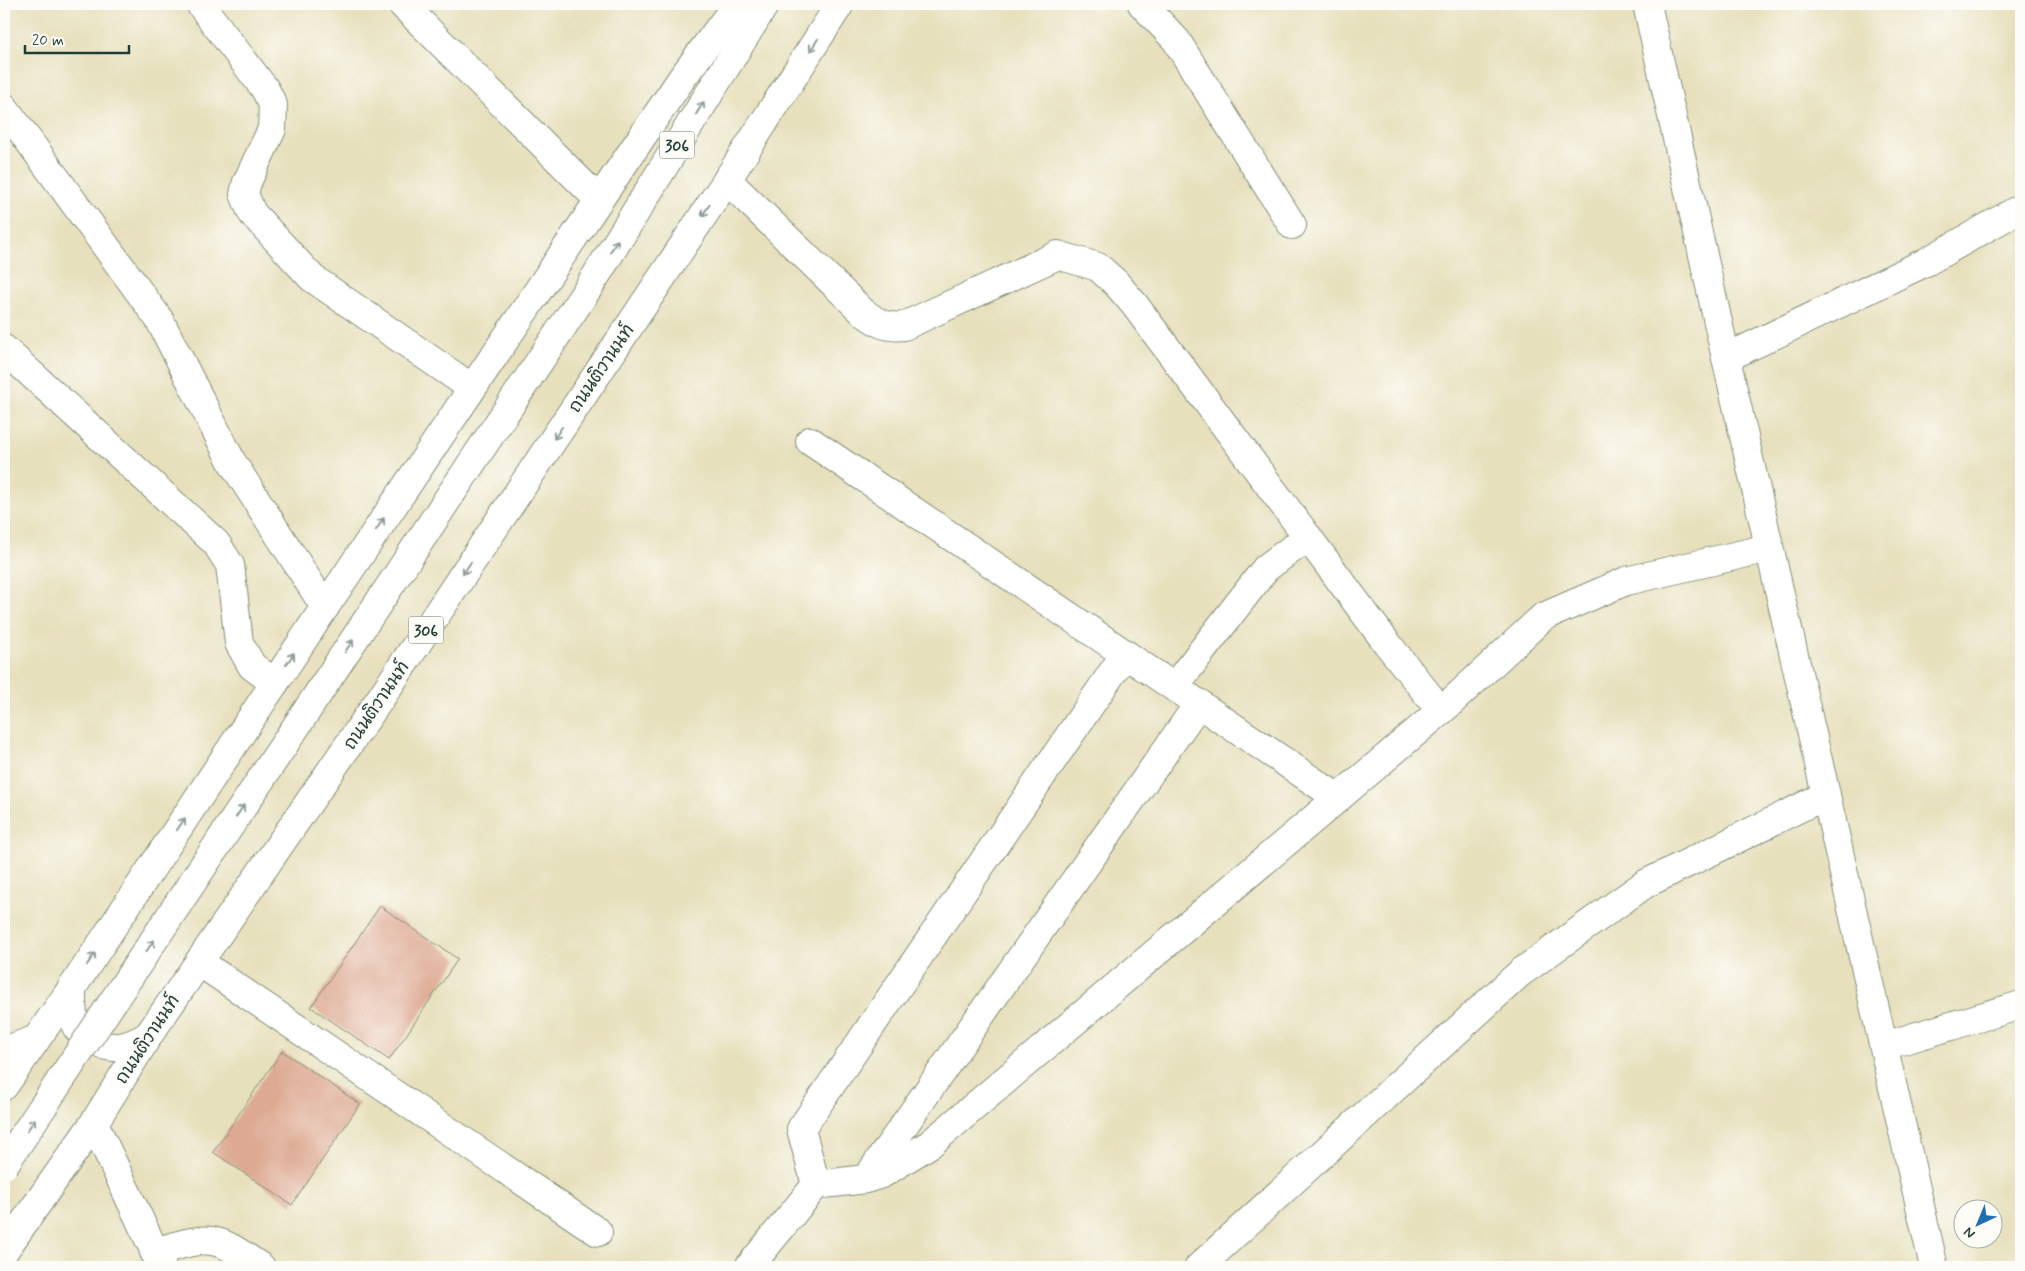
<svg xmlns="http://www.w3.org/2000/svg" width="2025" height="1271" font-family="Mynerve,'Playpen Sans Thai',sans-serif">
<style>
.building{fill:#dda992}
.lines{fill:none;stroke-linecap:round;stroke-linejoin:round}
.minor-casing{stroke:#838e78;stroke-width:30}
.major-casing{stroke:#838e78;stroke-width:30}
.minor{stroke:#fff;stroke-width:28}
.major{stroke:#fff;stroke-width:28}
.major-bridge-casing{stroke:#838e78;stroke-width:30;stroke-linecap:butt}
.major-bridge{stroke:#fff;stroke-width:28}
.oneway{stroke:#8f9e9a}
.labels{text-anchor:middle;stroke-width:4;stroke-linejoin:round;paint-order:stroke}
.shield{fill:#fdfcf7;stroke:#62766e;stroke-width:1}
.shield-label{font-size:16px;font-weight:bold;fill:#1f3d34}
.street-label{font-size:18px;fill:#1f3d34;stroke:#fdfcf7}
</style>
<rect width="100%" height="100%" fill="#fdfcf7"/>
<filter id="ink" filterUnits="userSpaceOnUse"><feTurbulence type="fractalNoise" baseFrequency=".02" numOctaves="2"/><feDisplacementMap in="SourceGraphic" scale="10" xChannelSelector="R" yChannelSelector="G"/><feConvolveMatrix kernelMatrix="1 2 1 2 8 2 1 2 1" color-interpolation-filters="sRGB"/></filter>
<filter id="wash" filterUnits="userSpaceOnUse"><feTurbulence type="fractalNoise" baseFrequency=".0096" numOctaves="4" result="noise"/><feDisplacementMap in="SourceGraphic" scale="20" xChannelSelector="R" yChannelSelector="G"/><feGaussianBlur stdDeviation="1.12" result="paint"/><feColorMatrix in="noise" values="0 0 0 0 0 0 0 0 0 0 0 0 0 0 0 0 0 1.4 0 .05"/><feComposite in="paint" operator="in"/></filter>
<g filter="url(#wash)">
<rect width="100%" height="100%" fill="#e7e0bd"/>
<g id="blocks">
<g class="building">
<path d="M380,906L458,959L389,1060L311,1007Z"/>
<path d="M282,1051L360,1104L292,1205L213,1152Z"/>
</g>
</g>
</g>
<g filter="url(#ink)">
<use href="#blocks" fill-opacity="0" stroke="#838e78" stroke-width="1"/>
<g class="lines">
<defs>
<g id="minor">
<path d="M200,4L265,89L273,105L272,129L247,182L244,194L252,213L312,278L472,388"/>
<path d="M402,4L599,200"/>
<path d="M1142,4L1176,40L1292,225"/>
<path d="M1647,4L1726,358L1934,1267"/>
<path d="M4,107L159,319L232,462L325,607"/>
<path d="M727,180L863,312C878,323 885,328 904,326L1058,255L1098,267L1116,283L1134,304L1386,642L1441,711"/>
<path d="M4,349L216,543L230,565L239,643L252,666L275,683"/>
<path d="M1726,358L1926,262L2021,208"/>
<path d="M810,441L1338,798"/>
<path d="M1174,687L1266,568L1308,537"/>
<path d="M199,962L598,1232"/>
<path d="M1884,1046L2021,1005"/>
<path d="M4,1051L34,1040"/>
<path d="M94,1123L162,1267"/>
<path d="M867,1178L1199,703"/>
<path d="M816,1185L801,1129L1125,654"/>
<path d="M154,1252C170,1248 196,1238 212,1241C230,1244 246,1258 261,1267"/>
<path d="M749,1267L816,1185L866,1179L882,1174L930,1144L1449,704L1543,617L1626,581L1769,548"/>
<path d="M1199,1267L1520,973L1645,884L1826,795"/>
</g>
<g id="major">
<path d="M589,287L765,4"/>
<path d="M72,988C72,1001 71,1014 76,1026C78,1031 83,1033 87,1036C110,1053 125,1049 148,1036"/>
<path d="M4,1086L72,988L325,607L599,200L682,78L737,4"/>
<path d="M4,1251L94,1123L148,1036L378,702L727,180L840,4"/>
</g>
</defs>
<use href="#minor" class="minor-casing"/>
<use href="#major" class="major-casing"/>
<use href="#minor" class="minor"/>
<use href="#major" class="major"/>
<defs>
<path id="major-bridge" d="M4,1165L589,287"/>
</defs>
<use href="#major-bridge" class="major-bridge-casing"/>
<use href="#major-bridge" class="major-bridge"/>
</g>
<defs><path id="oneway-shaft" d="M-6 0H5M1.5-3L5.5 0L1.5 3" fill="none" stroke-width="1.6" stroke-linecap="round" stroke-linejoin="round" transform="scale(1.25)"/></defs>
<g class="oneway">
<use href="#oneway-shaft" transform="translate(814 45) rotate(123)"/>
<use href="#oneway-shaft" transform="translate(700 108) rotate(-58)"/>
<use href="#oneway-shaft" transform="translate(706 210) rotate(124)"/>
<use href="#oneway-shaft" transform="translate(614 246) rotate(-58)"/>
<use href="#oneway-shaft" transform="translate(558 433) rotate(124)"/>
<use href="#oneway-shaft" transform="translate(380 524) rotate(-56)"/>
<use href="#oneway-shaft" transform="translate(467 568) rotate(124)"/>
<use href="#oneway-shaft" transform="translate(349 646) rotate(-56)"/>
<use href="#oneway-shaft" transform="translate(290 659) rotate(-56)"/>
<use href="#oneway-shaft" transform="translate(240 811) rotate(-56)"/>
<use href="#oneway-shaft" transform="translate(181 824) rotate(-56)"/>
<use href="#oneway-shaft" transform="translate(150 946) rotate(-56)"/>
<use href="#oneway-shaft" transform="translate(91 959) rotate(-56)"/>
<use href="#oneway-shaft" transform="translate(31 1125) rotate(-56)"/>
</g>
</g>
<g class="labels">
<g class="shield">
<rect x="659.5" y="131.5" width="35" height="27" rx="4"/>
<rect x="408.5" y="616.5" width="35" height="27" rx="4"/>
</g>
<g class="shield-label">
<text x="677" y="151">306</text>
<text x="426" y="636">306</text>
</g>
<g class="street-label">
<text transform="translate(601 368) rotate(-56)" y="6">ถนนติวานนท์</text>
<text transform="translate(376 705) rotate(-56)" y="6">ถนนติวานนท์</text>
<text transform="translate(147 1039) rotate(-57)" y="6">ถนนติวานนท์</text>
</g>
</g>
<rect width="2025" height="1271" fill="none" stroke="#fdfcf7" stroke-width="20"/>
<g transform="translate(1978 1224) rotate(224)"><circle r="24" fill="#fdfcf7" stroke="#a4b0a9"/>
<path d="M0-4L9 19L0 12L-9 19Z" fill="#1f6fb2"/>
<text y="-8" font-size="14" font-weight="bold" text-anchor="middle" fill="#1f3d34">N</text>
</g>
<path d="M25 45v8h104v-8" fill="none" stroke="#1f3d34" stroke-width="2.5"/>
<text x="32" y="45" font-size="15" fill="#1f3d34" stroke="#fdfcf7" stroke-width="4" paint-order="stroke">20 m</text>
</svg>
